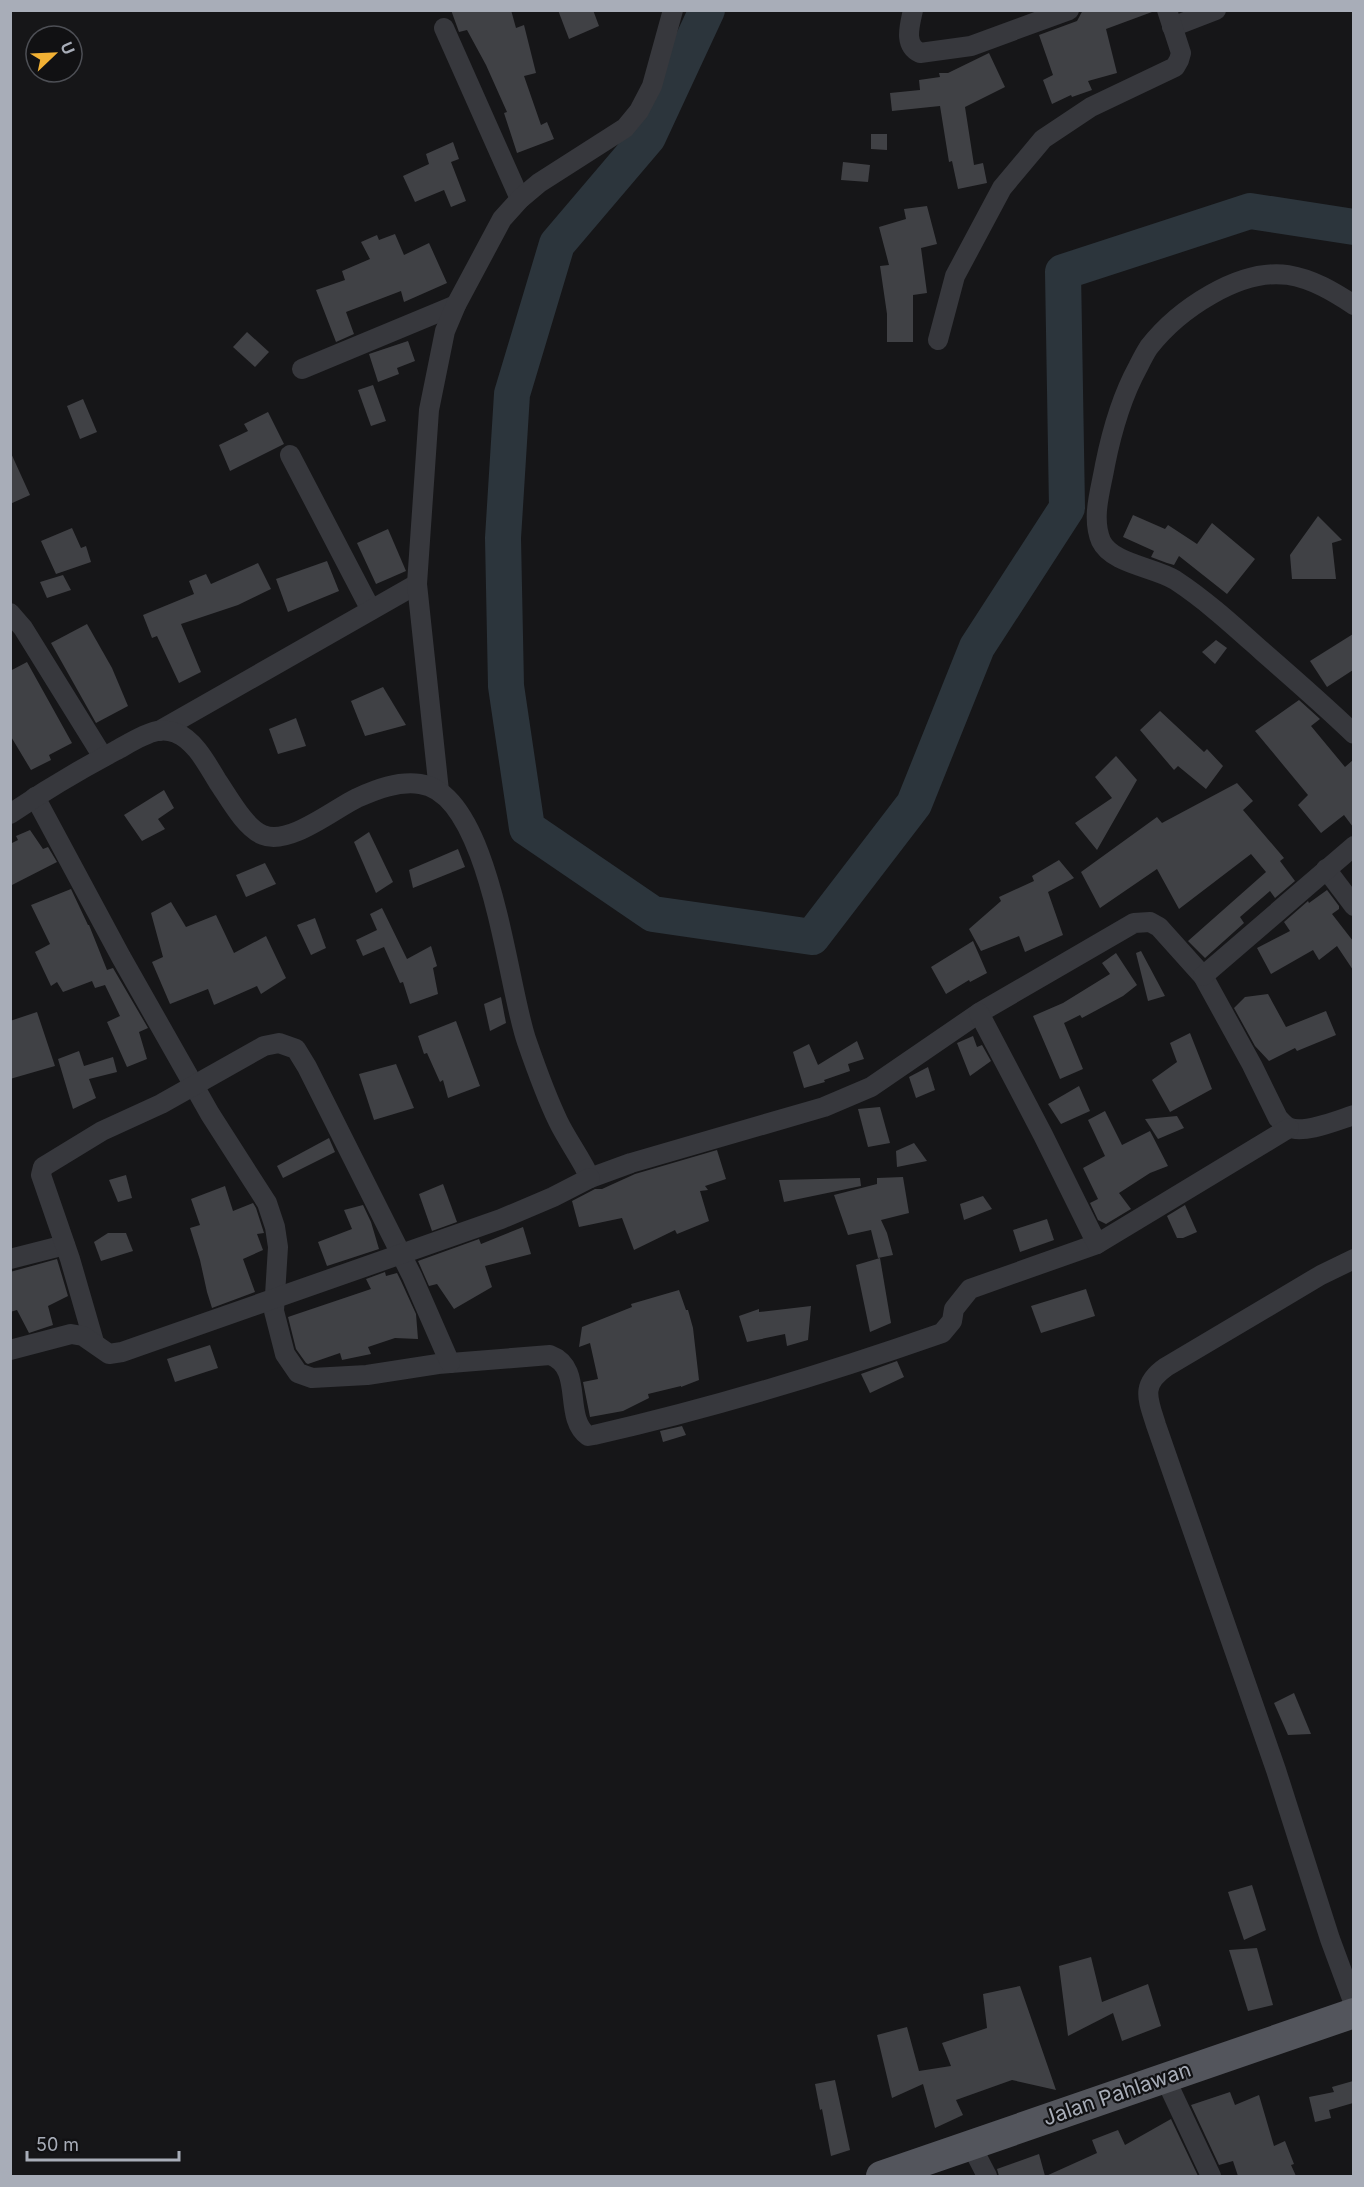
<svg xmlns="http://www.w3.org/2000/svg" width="1364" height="2187" font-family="Inter,sans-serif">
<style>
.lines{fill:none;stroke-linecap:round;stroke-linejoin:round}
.river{stroke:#2c353c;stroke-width:36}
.building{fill:#404145}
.minor{stroke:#37383d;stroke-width:20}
.primary{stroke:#53555c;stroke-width:30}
.labels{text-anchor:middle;stroke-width:4.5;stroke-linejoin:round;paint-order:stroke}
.street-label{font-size:21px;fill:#a8adb8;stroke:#111113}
</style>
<rect width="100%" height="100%" fill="#161618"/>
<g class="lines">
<path class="river" d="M707,10L648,137L557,244L512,394L503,538L506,686L527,828L653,914L812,937L914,804L977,647L1067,508L1063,272L1250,211L1354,227"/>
</g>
<g class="building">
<path d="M451,10H511L516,28L524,25L536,73L524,76L541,125L547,122L554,139L517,153L504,113L507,112L486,65L467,30L459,32Z"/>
<path d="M558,10H593L599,26L569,39Z"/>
<path d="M1083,10L1152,12L1106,29L1117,73L1088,81L1092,90L1072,97L1071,95L1052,104L1043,80L1053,75L1039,35L1077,21Z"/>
<path d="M989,53L1005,87L965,107L974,165L983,163L987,183L958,189L952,161L949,162L940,106L892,111L890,93L920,90L919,80L940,77L939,73H948Z"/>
<path d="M871,134H887V150L871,149Z"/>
<path d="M453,142L459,159L451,162L466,201L451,207L444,190L415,202L403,176L429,164L426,154Z"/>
<path d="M843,162L870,165L868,182L841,180Z"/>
<path d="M927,206L937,244L921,248L927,293L913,295V342H887V314L880,266L889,265L879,227L906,219L904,209Z"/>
<path d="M395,234L404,255L429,243L447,283L404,302L401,291L346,312L354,334L336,342L316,290L345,280L342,271L370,259L361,242L377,235L379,240Z"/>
<path d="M247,332L269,352L255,367L233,347Z"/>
<path d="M408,341L415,361L397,368L399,374L378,382L369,354Z"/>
<path d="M373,385L386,421L371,426L358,390Z"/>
<path d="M83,399L97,432L80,439L67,406Z"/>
<path d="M268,412L284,444L230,471L219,445L248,431L244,424Z"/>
<path d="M10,451L30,495L10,504Z"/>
<path d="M1133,515L1165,529L1168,525L1197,544L1212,523L1255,559L1227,594L1179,556L1174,565L1167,563L1151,557L1154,551L1123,537Z"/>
<path d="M1318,516L1342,540L1332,543L1336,579H1292L1290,555Z"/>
<path d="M72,528L81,548L86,546L91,562L56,574L41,541Z"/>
<path d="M388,529L406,571L376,584L357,543Z"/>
<path d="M327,561L339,591L288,612L276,579Z"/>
<path d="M258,563L271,589L238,605L181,624L201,672L179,683L157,636L152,638L143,615L194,594L189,581L206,574L211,584Z"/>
<path d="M63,575L71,590L47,598L40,582Z"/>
<path d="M87,624L112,668L128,706L96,723L51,643Z"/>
<path d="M1353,634V670L1327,687L1310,661Z"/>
<path d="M1216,640L1227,648L1215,664L1202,652Z"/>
<path d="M27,662L72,743L49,755L51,760L31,770L10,735V671Z"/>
<path d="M383,687L406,725L365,736L351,701Z"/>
<path d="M1299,700L1320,719L1311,726L1345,767L1353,760V827L1344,815L1321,833L1298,805L1308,795L1255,731Z"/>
<path d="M1160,711L1204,752L1207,749L1223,766L1206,789L1178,766L1174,770L1140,730Z"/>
<path d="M296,718L306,746L278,754L269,729Z"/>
<path d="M1116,756L1137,780L1097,850L1075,823L1112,798L1095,777Z"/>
<path d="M1237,783L1253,801L1243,810L1284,858L1280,861L1295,881L1275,898L1270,891L1240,917L1244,923L1205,958L1188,941L1266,872L1251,854L1179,909L1157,869L1100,908L1081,872L1157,817L1162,823Z"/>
<path d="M164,790L174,808L158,819L165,829L142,841L124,815Z"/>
<path d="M30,830L43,849L48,847L57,862L10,886V844L18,840L16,836Z"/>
<path d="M369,832L393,882L376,893L354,842Z"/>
<path d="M458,849L465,867L413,888L409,870Z"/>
<path d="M1059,860L1074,878L1048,892L1063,935L1025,952L1019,936L981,951L969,929L1001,901L999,897L1034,881L1032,876Z"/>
<path d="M265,863L276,884L246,897L236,875Z"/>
<path d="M71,889L88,925H89L107,970L113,968L148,1028L139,1032L147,1059L127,1067L107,1022L120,1016L105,985L95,988L92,981L63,992L57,982L51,986L35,952L50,944L31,905Z"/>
<path d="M1327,890L1339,906V909L1332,914L1353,941V970L1337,946L1319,960L1313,950L1271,974L1257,948L1290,931L1284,922L1308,901L1309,903Z"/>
<path d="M171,902L186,927L216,915L234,953L266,936L286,978L261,994L257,986L214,1005L208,989L170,1004L152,962L163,957L151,913Z"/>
<path d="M382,908L407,959L431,946L437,966L433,968L438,994L410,1004L403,982L400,983L384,947L363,956L356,940L377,930L370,914Z"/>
<path d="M315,918L326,948L311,955L297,925Z"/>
<path d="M973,941L987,973L970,982L969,980L946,994L931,967Z"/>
<path d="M1141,951L1165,996L1148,1001L1136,953Z"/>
<path d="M1116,953L1137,985L1123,996L1082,1018L1080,1015L1064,1023L1083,1069L1060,1079L1033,1016L1063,1003L1110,974L1102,963Z"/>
<path d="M1268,994L1286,1027L1326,1011L1336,1035L1297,1051L1295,1048L1269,1061L1255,1046L1234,1008L1245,997Z"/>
<path d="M501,997L506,1023L490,1031L484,1004Z"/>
<path d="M37,1012L55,1066L10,1079V1021Z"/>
<path d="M456,1021L480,1086L448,1098L443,1080L440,1082L427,1053L424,1054L418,1036Z"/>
<path d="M1190,1033L1212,1089L1170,1112L1152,1080L1177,1062L1170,1043Z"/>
<path d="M973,1036L977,1047L982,1045L991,1061L970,1076L957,1043Z"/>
<path d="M857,1041L864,1059L848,1064L850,1071L824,1080L825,1082L804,1088L793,1052L809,1044L818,1065Z"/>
<path d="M79,1051L84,1066L113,1057L117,1072L89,1079L96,1098L73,1109L58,1059Z"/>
<path d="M396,1064L414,1108L374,1120L359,1074Z"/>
<path d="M928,1067L935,1090L916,1098L909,1077Z"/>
<path d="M1079,1086L1090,1111L1061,1124L1048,1104Z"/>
<path d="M880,1107L890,1143L868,1147L858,1109Z"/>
<path d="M1105,1111L1122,1145L1150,1131L1168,1166L1150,1173L1119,1193L1131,1209L1106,1224L1098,1220L1090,1203L1098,1199L1083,1168L1105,1156L1088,1120Z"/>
<path d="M1177,1116L1184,1128L1158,1139L1145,1119Z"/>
<path d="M329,1138L335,1152L283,1178L277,1166Z"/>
<path d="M914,1143L927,1161L897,1167L896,1151Z"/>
<path d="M717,1150L726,1179L705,1186L708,1190L700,1191L709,1221L677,1234L675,1230L634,1250L622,1218L579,1227L572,1201L595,1189H602L635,1174Z"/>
<path d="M126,1175L132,1198L118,1202L109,1180Z"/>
<path d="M903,1177L909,1213L881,1220L887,1233L893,1255L878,1258L871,1230L848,1235L834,1195L877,1184V1178Z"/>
<path d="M860,1178L861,1186L784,1202L779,1180Z"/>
<path d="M443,1184L457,1222L432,1231L419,1194Z"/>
<path d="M225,1186L233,1211L253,1203L256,1208L264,1233L257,1234L263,1250L243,1259L255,1292L212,1308L207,1292L200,1260L190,1228L200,1225L191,1199Z"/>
<path d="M983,1196L992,1209L964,1220L960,1204Z"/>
<path d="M363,1205L371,1222L379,1249L327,1266L318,1242L352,1229L344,1210Z"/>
<path d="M1185,1205L1197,1232L1183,1238H1177L1167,1216Z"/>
<path d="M1047,1219L1054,1240L1020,1252L1013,1230Z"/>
<path d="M523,1227L531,1254L485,1266L492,1287L454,1309L437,1284L429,1286L418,1261L479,1239L481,1244Z"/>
<path d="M108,1233H126L133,1251L101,1261L94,1242Z"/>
<path d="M880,1258L891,1323L870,1332L856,1265Z"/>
<path d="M57,1259L68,1296L48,1306L53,1325L29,1333L17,1310L10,1312V1272Z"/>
<path d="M385,1272L386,1276L397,1273L401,1281L416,1314L418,1339L395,1338L368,1347L371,1354L342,1360L340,1353L308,1364L306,1363L296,1349L288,1317L371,1289L366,1279Z"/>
<path d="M1086,1289L1095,1316L1041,1333L1031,1306Z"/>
<path d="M679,1290L686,1310H688L693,1328L699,1380L681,1387V1386L648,1394L649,1398L623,1411L590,1417L583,1382L598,1379L590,1343L579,1347L582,1327L632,1307L631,1304Z"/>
<path d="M811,1306L808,1340L787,1346L785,1334L747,1342L739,1316L759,1309V1312Z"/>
<path d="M210,1345L218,1368L175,1382L167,1359Z"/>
<path d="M897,1361L904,1377L870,1393L861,1374Z"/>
<path d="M682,1426L686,1435L663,1442L660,1431Z"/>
<path d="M1294,1693L1311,1734L1288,1735L1274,1703Z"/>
<path d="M1252,1885L1266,1930L1244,1940L1228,1892Z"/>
<path d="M1257,1948L1273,2005L1248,2011L1229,1950Z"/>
<path d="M1091,1957L1102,2002L1148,1984L1161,2026L1122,2041L1113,2013L1068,2036L1059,1966Z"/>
<path d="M1020,1986L1056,2090L1012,2080L956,2100L963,2115L935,2128L923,2084L892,2098L877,2035L907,2027L919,2071L951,2066L942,2043L987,2028L983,1994Z"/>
<path d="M835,2080L850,2150L831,2156L822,2109L820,2110L815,2084Z"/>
<path d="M1353,2081V2103L1329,2110L1331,2118L1315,2122L1309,2097L1334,2092L1332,2087Z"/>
<path d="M1230,2092L1235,2105L1259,2095L1274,2146L1285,2141L1294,2164L1291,2165L1296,2176H1238L1233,2161L1219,2165L1191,2105Z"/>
<path d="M1171,2119L1198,2176H1046L1097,2153L1092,2140L1118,2130L1125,2145Z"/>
<path d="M1039,2154L1045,2176H999L997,2169Z"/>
</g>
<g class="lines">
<g class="minor">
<path d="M913,10C910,25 903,45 920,53L971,46L1069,10"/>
<path d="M1172,27L1216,10"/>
<path d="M444,28L520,199"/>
<path d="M1354,305C1334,292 1313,279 1288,275C1239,268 1178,310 1149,347C1145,353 1141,361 1138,367C1121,398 1112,430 1105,465C1101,489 1091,517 1101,541C1112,564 1154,567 1175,580C1207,601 1235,627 1263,652C1294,679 1325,706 1354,734"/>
<path d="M938,340L955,276L1002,188L1043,139L1091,107L1175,67L1179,60L1181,53L1167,10"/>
<path d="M302,369L456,305"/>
<path d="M290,455L371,610"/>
<path d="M10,613L23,628L103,757"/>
<path d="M159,731L417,584"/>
<path d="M439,791L417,584L429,410L445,331L456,305L502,219L520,199L539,183L625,128L639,111L652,86L673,10"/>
<path d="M35,797L121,957L210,1114L267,1203L275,1227L278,1247L274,1311L285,1354L298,1373L312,1378L367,1375L438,1364L550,1355C585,1368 562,1417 588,1436L594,1435C713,1408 828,1373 942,1333L952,1321L954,1309L970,1289L1097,1244"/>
<path d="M10,814C44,791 79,770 115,751C128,744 143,734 157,731C163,730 171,731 176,733C195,740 208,766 218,782C229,798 245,828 263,835C289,846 334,809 357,798C377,789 398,781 420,784C491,793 507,987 527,1042C536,1068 546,1096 558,1121C567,1140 581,1158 590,1178L631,1163L824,1107L871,1087L979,1013L1134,923L1150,922L1159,927L1203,976L1252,1065L1278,1118C1281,1121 1284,1125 1288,1127C1303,1135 1338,1120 1354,1115"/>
<path d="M1326,869L1354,906"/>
<path d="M1203,976L1354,846"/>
<path d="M979,1013L1043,1135L1097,1244L1289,1128"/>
<path d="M10,1259L65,1245"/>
<path d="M1354,1259L1321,1275L1166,1367C1140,1385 1148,1399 1156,1425L1276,1770L1330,1939L1354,2004"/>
<path d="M94,1342L70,1259L41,1175L43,1167L102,1131L161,1104L264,1046L279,1043L296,1049L307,1067L412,1276L450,1363"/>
<path d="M10,1350L71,1334L83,1336L109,1354L122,1352L501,1219L553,1197L590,1178"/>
<path d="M1165,2078L1211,2176"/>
<path d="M971,2145L987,2176"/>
</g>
<path class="primary" d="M881,2176L1354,2013"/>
</g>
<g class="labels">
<g class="street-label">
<text transform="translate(1117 2094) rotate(-19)" y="7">Jalan Pahlawan</text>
</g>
</g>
<rect width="1364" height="2187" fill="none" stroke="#a8adb8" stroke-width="24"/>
<g transform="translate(54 54) rotate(67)"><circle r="28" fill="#111113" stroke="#4d4f55" stroke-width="1.5"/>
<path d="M0-4.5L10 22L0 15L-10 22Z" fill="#f2b134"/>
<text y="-9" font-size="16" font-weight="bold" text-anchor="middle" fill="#a8adb8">U</text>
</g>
<path d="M27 2151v9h152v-9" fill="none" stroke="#a8adb8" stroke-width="3"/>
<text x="36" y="2151" font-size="18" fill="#a8adb8" stroke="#111113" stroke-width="4.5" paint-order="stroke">50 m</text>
</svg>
